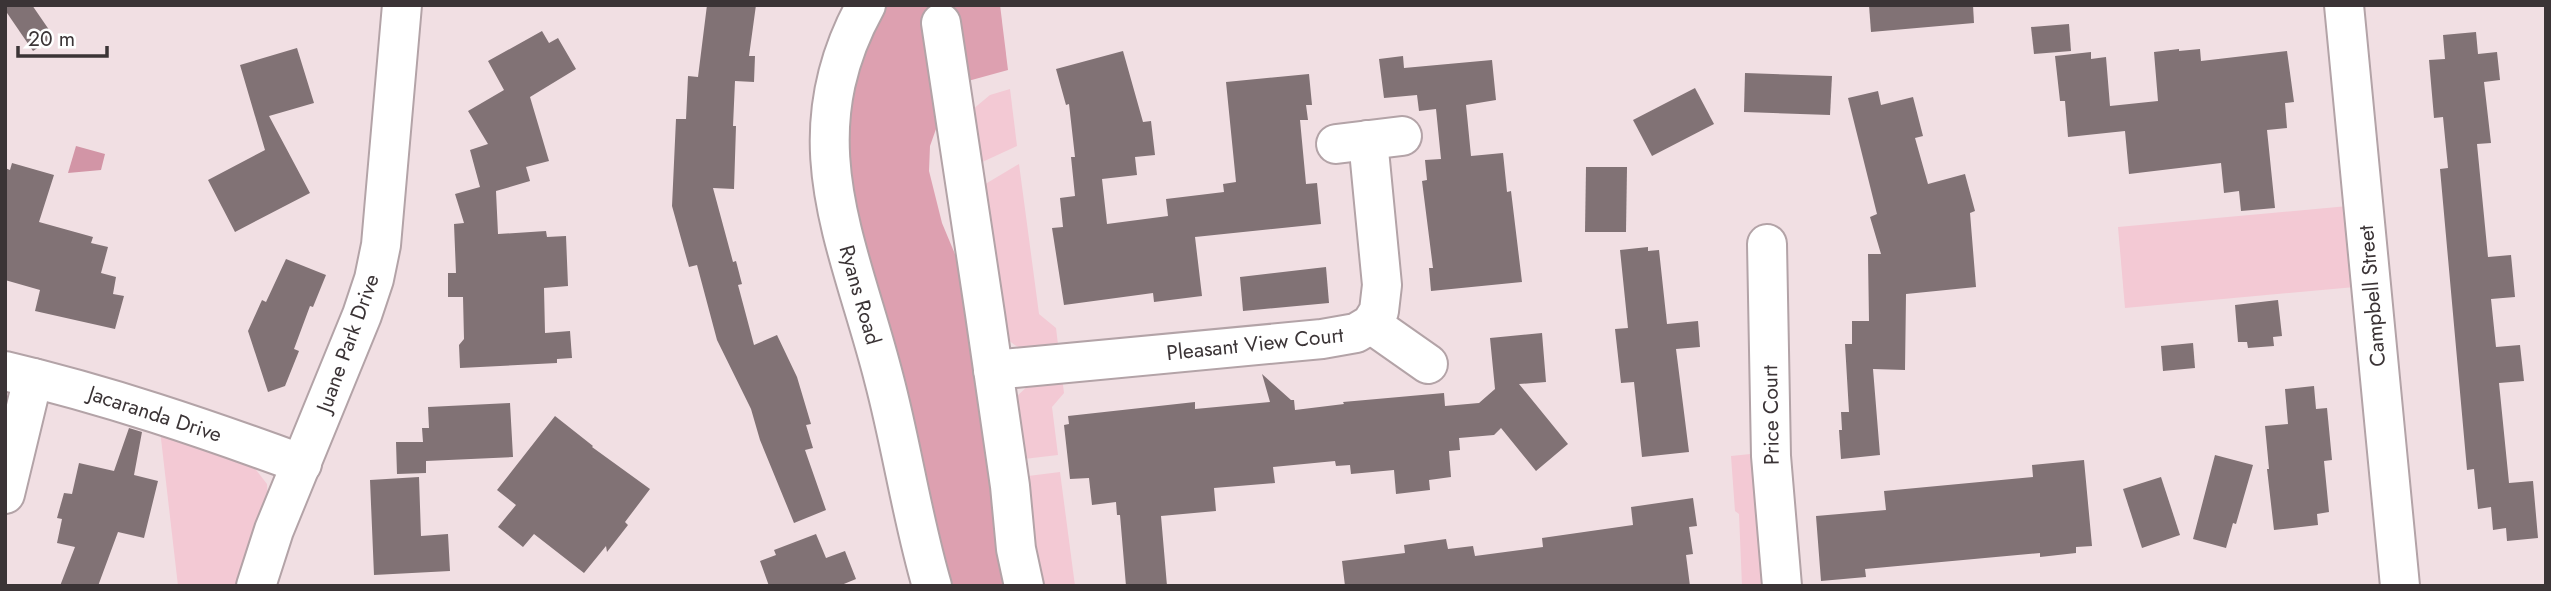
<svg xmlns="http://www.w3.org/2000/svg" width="2551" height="591" font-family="Jost,sans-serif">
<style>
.green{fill:#f3c9d4}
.forest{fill:#dda0b0}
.water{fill:#d295a6}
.building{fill:#817275}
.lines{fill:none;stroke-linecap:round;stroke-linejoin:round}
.minor-casing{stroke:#b3a3a7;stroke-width:42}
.major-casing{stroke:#b3a3a7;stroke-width:42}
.minor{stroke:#fff;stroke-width:38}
.major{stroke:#fff;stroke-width:38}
.labels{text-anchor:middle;stroke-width:7;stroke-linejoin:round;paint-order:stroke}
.street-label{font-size:21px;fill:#3b3436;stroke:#fff}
</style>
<rect width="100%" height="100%" fill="#f1dfe3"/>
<g class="green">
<path d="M1010,89L1017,146L978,164L972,110L990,95Z"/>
<path d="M1019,164L1039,314L1056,328L1059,353C1037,351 1019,354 1004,335L982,186Z"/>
<path d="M2348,206L2355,287L2125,308L2118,227Z"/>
<path d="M1062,377L1064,393L1052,407L1058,455L1024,459L1015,398L1030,384Z"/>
<path d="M160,430L253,466L267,484L268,501L238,586H178Z"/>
<path d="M1760,453L1772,586H1742L1739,514L1735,511L1731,456Z"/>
<path d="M1060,472L1075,586H1036L1019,481L1028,476Z"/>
</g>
<g class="forest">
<path d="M885,5H933L942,112L930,146L929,171L942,223L967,283L1011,586H951L941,558L868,275L847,162L850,104L863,58Z"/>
<path d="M946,5H1000L1008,70L968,81Z"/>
</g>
<path class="water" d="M76,146L105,154L101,170L68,173Z"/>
<g class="building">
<path d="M5,5H32L54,37L33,51L5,10Z"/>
<path d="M707,5H756L749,56H755L754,82L735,81L733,126H736L734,189L713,188L733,262L736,261L742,284L738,285L754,345L777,335L797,377L811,424L806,425L813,448L805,450L826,510L794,523L760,440L751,409L717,340L697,265L689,267L672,206L676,119H686L688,76L698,77Z"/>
<path d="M1869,5H1973L1974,23L1871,32Z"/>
<path d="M2069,24L2071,51L2034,54L2031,27Z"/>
<path d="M542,31L549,43L558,38L576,69L530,97L549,161L526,167L530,181L496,191L498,234L546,231L547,237L566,236L568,286L544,288L545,333L570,331L572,358L557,359V363L460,368L459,345L464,339L463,297H448V273H456L454,224L464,223L455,194L480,187L470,150L488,144L468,111L504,90L488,61Z"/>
<path d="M2476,32L2478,54L2497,52L2500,80L2484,82L2491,143L2477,144L2488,257L2511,255L2515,297L2491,299L2496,347L2520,345L2524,381L2499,383L2509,483L2533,481L2538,538L2507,541L2506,528L2493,530L2491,507L2478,509L2474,469L2467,470L2440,169L2448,168L2443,117L2434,118L2429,60L2445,59L2443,35Z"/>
<path d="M297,48L314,103L269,116L310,193L235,232L208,180L265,150L240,65Z"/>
<path d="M2179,49V51L2200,49L2201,61L2287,51L2294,102L2285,103L2287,128L2267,130L2275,208L2241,211L2239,191L2224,193L2221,163L2129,174L2125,131L2068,137L2065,101H2060L2055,56L2091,52V59L2106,57L2110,106L2158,101L2154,52Z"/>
<path d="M1123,51L1143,122L1151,121L1155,155L1135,157L1137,175L1102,179L1107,224L1168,216L1166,199L1224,192L1223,184L1236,182L1226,82L1309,74L1312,105H1306L1308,120H1300L1306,184L1317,183L1321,224L1195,237L1202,296L1154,302L1153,293L1064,305L1052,228L1063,227L1060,198L1075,196L1071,157H1075L1069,104L1066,105L1056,69Z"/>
<path d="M1403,56L1404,68L1492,60L1496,100L1466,105L1471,156L1503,153L1507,192L1511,191L1522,282L1431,291L1429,268H1433L1422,181L1427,180L1425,160L1441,159L1436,109L1419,111L1417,95L1384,98L1379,59Z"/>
<path d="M1745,73L1832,76L1830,115L1744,112Z"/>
<path d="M1695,88L1714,124L1652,156L1633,120Z"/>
<path d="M1878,91L1881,105L1913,97L1923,136L1915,138L1928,184L1965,174L1975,211L1970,213L1976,287L1906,294L1905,370L1873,369L1880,455L1841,459L1839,430H1842L1841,412H1849L1845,344H1852V321H1869L1868,254H1881L1870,217L1877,214L1848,98Z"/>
<path d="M12,163L54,175L39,222L93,237L91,243L108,247L101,273L116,277L113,294L124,296L115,329L35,311L40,290L5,280V168L10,170Z"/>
<path d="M1586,167H1627L1626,232H1585Z"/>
<path d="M1648,247V251L1659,250L1667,324L1698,321L1700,347L1676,349L1689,452L1642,457L1634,382L1621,383L1615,329L1628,328L1620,250Z"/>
<path d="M286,259L326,275L313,307L310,306L294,349L299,351L285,386L268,392L248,331L262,300L266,302Z"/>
<path d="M1326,267L1329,303L1243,311L1240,277Z"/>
<path d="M2278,300L2282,336L2273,337L2274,346L2248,348L2247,342H2238L2235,305Z"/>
<path d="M1542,333L1546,382L1519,384L1568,444L1536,471L1501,428L1494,435L1459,438L1460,450L1449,451L1451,477L1429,480L1430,490L1396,494L1394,470L1351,474L1350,465L1336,466L1335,461L1273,467L1275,483L1214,488L1216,511L1161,516L1167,586H1126L1120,515H1117L1116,502L1092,505L1089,478L1070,479L1064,425L1069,424L1068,416L1195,402V409L1270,402L1262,374L1291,400H1294L1295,410L1344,404L1343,402L1444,393L1445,406L1479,403L1495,389L1490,338Z"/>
<path d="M2193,343L2195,368L2163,371L2161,346Z"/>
<path d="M2314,386L2316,409L2327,408L2332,460L2324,461L2329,512L2317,514L2318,525L2274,530L2267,469H2269L2265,426L2288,424L2285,389Z"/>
<path d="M510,403L513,457L426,461V473L397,474L396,442H423L422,428H429L428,407Z"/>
<path d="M555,416L593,446L592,447L650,489L625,522L628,525L607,552L606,546L584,573L534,534L523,547L498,527L516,505L497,490Z"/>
<path d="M129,428L142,432L134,475L158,481L144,538L118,532L98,586H60L75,547L57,543L62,519L57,518L64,493L72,494L79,463L114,471Z"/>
<path d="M2215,455L2253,465L2236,524L2233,523L2226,548L2193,539Z"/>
<path d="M2084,460L2092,546L2076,547V553L2040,557V553L1865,569L1866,577L1821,581L1816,516L1886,510L1884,491L2033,477L2032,465Z"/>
<path d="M419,477L421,536L448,534L450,571L374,575L370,480Z"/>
<path d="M2161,477L2180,535L2142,548L2123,489Z"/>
<path d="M1693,498L1697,526L1689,527L1693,554L1686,555L1690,586H1345L1342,561L1405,553L1404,545L1446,539L1448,549L1473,546L1475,556L1543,547L1542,538L1633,525L1631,507Z"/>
<path d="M816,534L826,558L845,551L856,579L839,586H769L760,561L776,555L774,550Z"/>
</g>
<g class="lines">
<defs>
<g id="minor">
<path d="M2344,5L2400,586"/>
<path d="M941,23L985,314L1010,486L1016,549L1024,586"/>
<path d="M1336,144L1402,136"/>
<path d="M1767,244L1771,456L1782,586"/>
<path d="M1371,324L1428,364"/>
<path d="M993,370L1322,339L1356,333L1371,324L1379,311L1382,285L1368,140"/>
<path d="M5,371C107,395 204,428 302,464"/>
<path d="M5,494L33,378"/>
<path d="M256,586L274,530L362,315L374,279L381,245L402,5"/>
</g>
<path id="major" d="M866,5C791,140 850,245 884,379C902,447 912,518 932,586"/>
</defs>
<use href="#minor" class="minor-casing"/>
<use href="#major" class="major-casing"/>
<use href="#minor" class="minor"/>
<use href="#major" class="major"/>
</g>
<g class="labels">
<g class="street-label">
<text transform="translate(860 295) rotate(74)" y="7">Ryans Road</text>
<text transform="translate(2372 296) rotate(-95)" y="7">Campbell Street</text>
<text transform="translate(348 343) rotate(-70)" y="7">Juane Park Drive</text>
<text transform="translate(1255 344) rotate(-6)" y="7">Pleasant View Court</text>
<text transform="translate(155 414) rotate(18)" y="7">Jacaranda Drive</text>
<text transform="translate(1771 415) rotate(-91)" y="7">Price Court</text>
</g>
</g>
<rect width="2551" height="591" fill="none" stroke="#3b3436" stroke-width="14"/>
<path d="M18 46v10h89v-10" fill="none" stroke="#3b3436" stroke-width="3.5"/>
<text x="28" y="46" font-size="21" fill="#3b3436" stroke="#ffffff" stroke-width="5" paint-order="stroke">20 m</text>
</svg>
